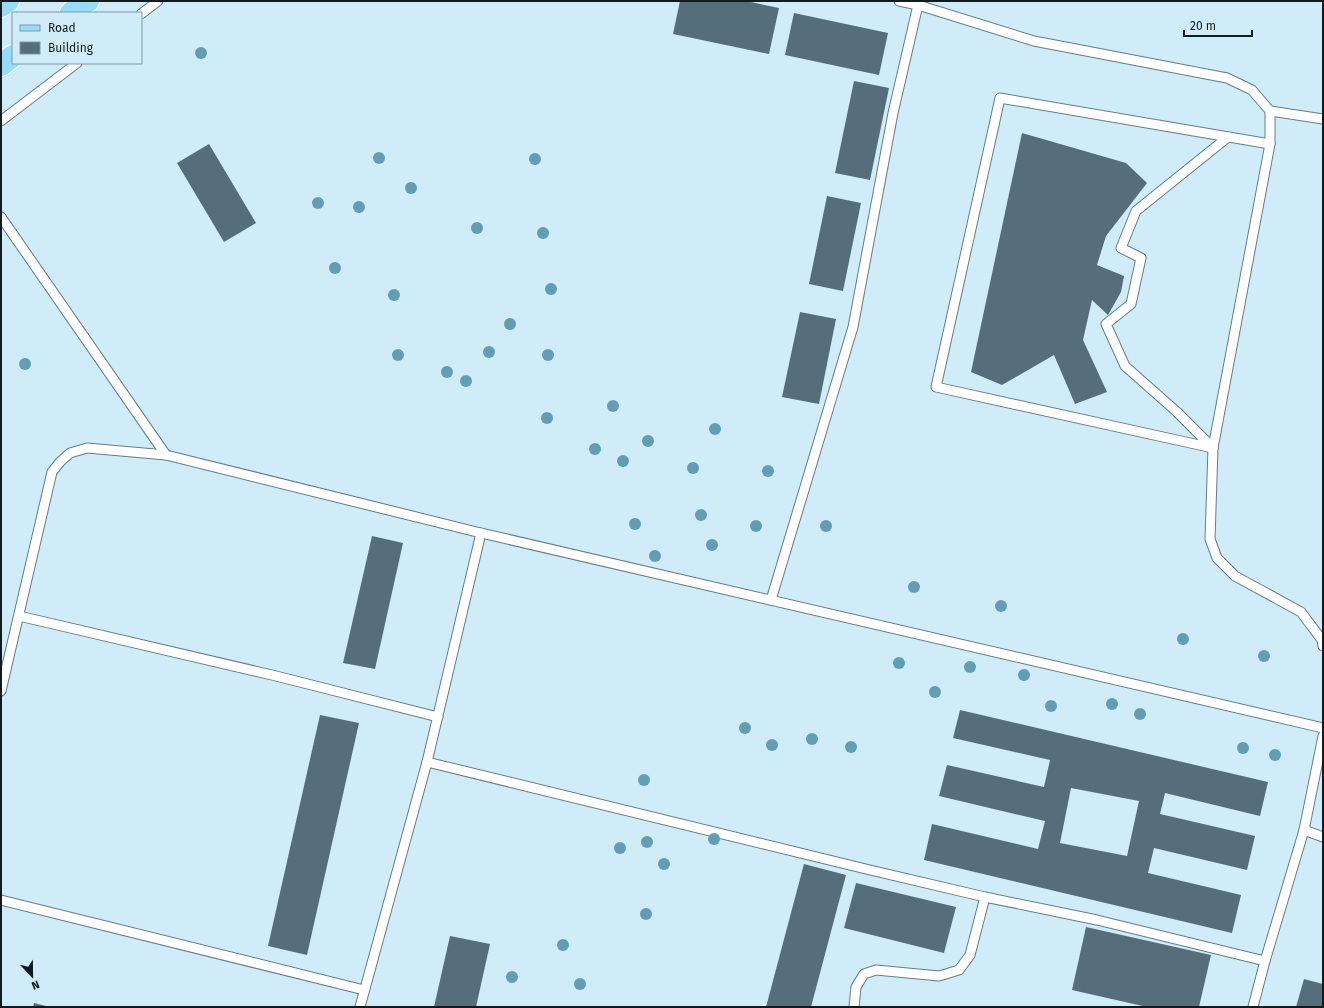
<svg xmlns="http://www.w3.org/2000/svg" width="1324" height="1008" font-family="'Fira Sans',sans-serif">
<style>
.building{fill:#556e7a;fill-rule:evenodd}
.lines{fill:none;stroke-linecap:round;stroke-linejoin:round}
.service-casing{stroke:#647d89;stroke-width:11}
.primary-casing{stroke:#fff;stroke-width:24}
.service{stroke:#fff;stroke-width:9}
.primary{stroke:#95ddfb;stroke-width:22}
.tree{fill:#629db3}
</style>
<rect width="100%" height="100%" fill="#d0ecf9"/>
<g class="building">
<path d="M680,1H746L779,8L769,54L673,34Z"/>
<path d="M794,13L888,33L879,75L785,55Z"/>
<path d="M854,81L889,88L870,180L835,173Z"/>
<path d="M1022,133L1126,163L1147,183L1106,236L1097,265L1124,276L1121,292L1108,315L1092,300L1083,340L1107,392L1075,404L1054,355L1002,385L971,372Z"/>
<path d="M209,144L256,223L224,242L177,163Z"/>
<path d="M827,196L861,203L843,291L809,284Z"/>
<path d="M800,312L836,319L819,404L782,397Z"/>
<path d="M372,536L403,543L375,669L343,663Z"/>
<path d="M960,710L1268,782L1260,816L1165,793L1160,814L1255,836L1247,870L1154,848L1148,873L1241,895L1232,933L924,860L932,824L1038,849L1045,821L939,796L947,765L1044,787L1050,760L953,738ZM1071,788L1139,801L1127,856L1060,843Z"/>
<path d="M320,715L359,723L307,955L268,946Z"/>
<path d="M804,864L846,875L811,1007H766Z"/>
<path d="M856,883L956,907L944,953L844,928Z"/>
<path d="M1086,927L1211,955L1199,1007H1147L1072,990Z"/>
<path d="M450,936L490,944L476,1007H434Z"/>
<path d="M1304,979L1323,984V1007H1296Z"/>
<path d="M34,1003L46,1006V1007H33Z"/>
</g>
<g class="lines">
<defs>
<g id="service">
<path d="M899,1L918,5L1034,41L1227,78L1252,90L1270,111V144L1213,448L1210,539L1217,558L1235,576L1301,612L1322,640L1323,646"/>
<path d="M141,14L158,1"/>
<path d="M1270,111L1323,119"/>
<path d="M1,121L77,63"/>
<path d="M1,217L166,455"/>
<path d="M1213,448L936,387L1000,98L1270,144"/>
<path d="M1213,448L1177,412L1125,366L1106,324L1131,304L1141,258L1121,248L1136,211L1228,137"/>
<path d="M771,600L853,327L893,113L918,5"/>
<path d="M19,616L272,675L438,717"/>
<path d="M1,691L52,472L60,462L70,453L87,448L166,455L481,533L1323,728"/>
<path d="M427,762L870,870L985,897L1097,920L1265,961"/>
<path d="M1304,830L1323,837"/>
<path d="M1,900L364,990"/>
<path d="M360,1007L427,762L481,533"/>
<path d="M854,1007L856,987L864,974L876,970L939,976L959,970L970,955L985,897"/>
<path d="M1253,1007L1265,961L1304,830L1323,736"/>
</g>
<g id="primary">
<path d="M1,6L8,1"/>
<path d="M71,13L88,1"/>
<path d="M1,65L13,56"/>
</g>
</defs>
<use href="#service" class="service-casing"/>
<use href="#primary" class="primary-casing"/>
<use href="#service" class="service"/>
<use href="#primary" class="primary"/>
</g>
<g class="tree">
<circle cx="201" cy="53" r="6"/>
<circle cx="379" cy="158" r="6"/>
<circle cx="535" cy="159" r="6"/>
<circle cx="411" cy="188" r="6"/>
<circle cx="318" cy="203" r="6"/>
<circle cx="359" cy="207" r="6"/>
<circle cx="477" cy="228" r="6"/>
<circle cx="543" cy="233" r="6"/>
<circle cx="335" cy="268" r="6"/>
<circle cx="551" cy="289" r="6"/>
<circle cx="394" cy="295" r="6"/>
<circle cx="510" cy="324" r="6"/>
<circle cx="489" cy="352" r="6"/>
<circle cx="398" cy="355" r="6"/>
<circle cx="548" cy="355" r="6"/>
<circle cx="25" cy="364" r="6"/>
<circle cx="447" cy="372" r="6"/>
<circle cx="466" cy="381" r="6"/>
<circle cx="613" cy="406" r="6"/>
<circle cx="547" cy="418" r="6"/>
<circle cx="715" cy="429" r="6"/>
<circle cx="648" cy="441" r="6"/>
<circle cx="595" cy="449" r="6"/>
<circle cx="623" cy="461" r="6"/>
<circle cx="693" cy="468" r="6"/>
<circle cx="768" cy="471" r="6"/>
<circle cx="701" cy="515" r="6"/>
<circle cx="635" cy="524" r="6"/>
<circle cx="756" cy="526" r="6"/>
<circle cx="826" cy="526" r="6"/>
<circle cx="712" cy="545" r="6"/>
<circle cx="655" cy="556" r="6"/>
<circle cx="914" cy="587" r="6"/>
<circle cx="1001" cy="606" r="6"/>
<circle cx="1183" cy="639" r="6"/>
<circle cx="1264" cy="656" r="6"/>
<circle cx="899" cy="663" r="6"/>
<circle cx="970" cy="667" r="6"/>
<circle cx="1024" cy="675" r="6"/>
<circle cx="935" cy="692" r="6"/>
<circle cx="1112" cy="704" r="6"/>
<circle cx="1051" cy="706" r="6"/>
<circle cx="1140" cy="714" r="6"/>
<circle cx="745" cy="728" r="6"/>
<circle cx="812" cy="739" r="6"/>
<circle cx="772" cy="745" r="6"/>
<circle cx="851" cy="747" r="6"/>
<circle cx="1243" cy="748" r="6"/>
<circle cx="1275" cy="755" r="6"/>
<circle cx="644" cy="780" r="6"/>
<circle cx="714" cy="839" r="6"/>
<circle cx="647" cy="842" r="6"/>
<circle cx="620" cy="848" r="6"/>
<circle cx="664" cy="864" r="6"/>
<circle cx="646" cy="914" r="6"/>
<circle cx="563" cy="945" r="6"/>
<circle cx="512" cy="977" r="6"/>
<circle cx="580" cy="984" r="6"/>
</g>
<rect width="1324" height="1008" fill="none" stroke="#101a1f" stroke-width="4"/>
<rect x="12" y="12" width="130" height="52" fill="#d0ecf9" stroke="#8398a2"/>
<rect x="20" y="25" width="20" height="6" fill="#95ddfb" stroke="#8398a2"/>
<text x="48" y="32" font-size="12" fill="#101a1f">Road</text>
<rect x="20" y="42" width="20" height="12" fill="#556e7a" stroke="#8398a2"/>
<text x="48" y="52" font-size="12" fill="#101a1f">Building</text>
<g transform="translate(32 976) rotate(158)" stroke="#d0ecf9" stroke-width="3" paint-order="stroke">
<path d="M0-3L7 15L0 10L-7 15Z" fill="#101a1f"/>
<text y="-6" font-size="11" font-weight="bold" text-anchor="middle" fill="#101a1f">N</text>
</g>
<path d="M1184 30v6h68v-6" fill="none" stroke="#101a1f" stroke-width="2"/>
<text x="1190" y="30" font-size="12" fill="#101a1f" stroke="#d0ecf9" stroke-width="3" paint-order="stroke">20 m</text>
</svg>
